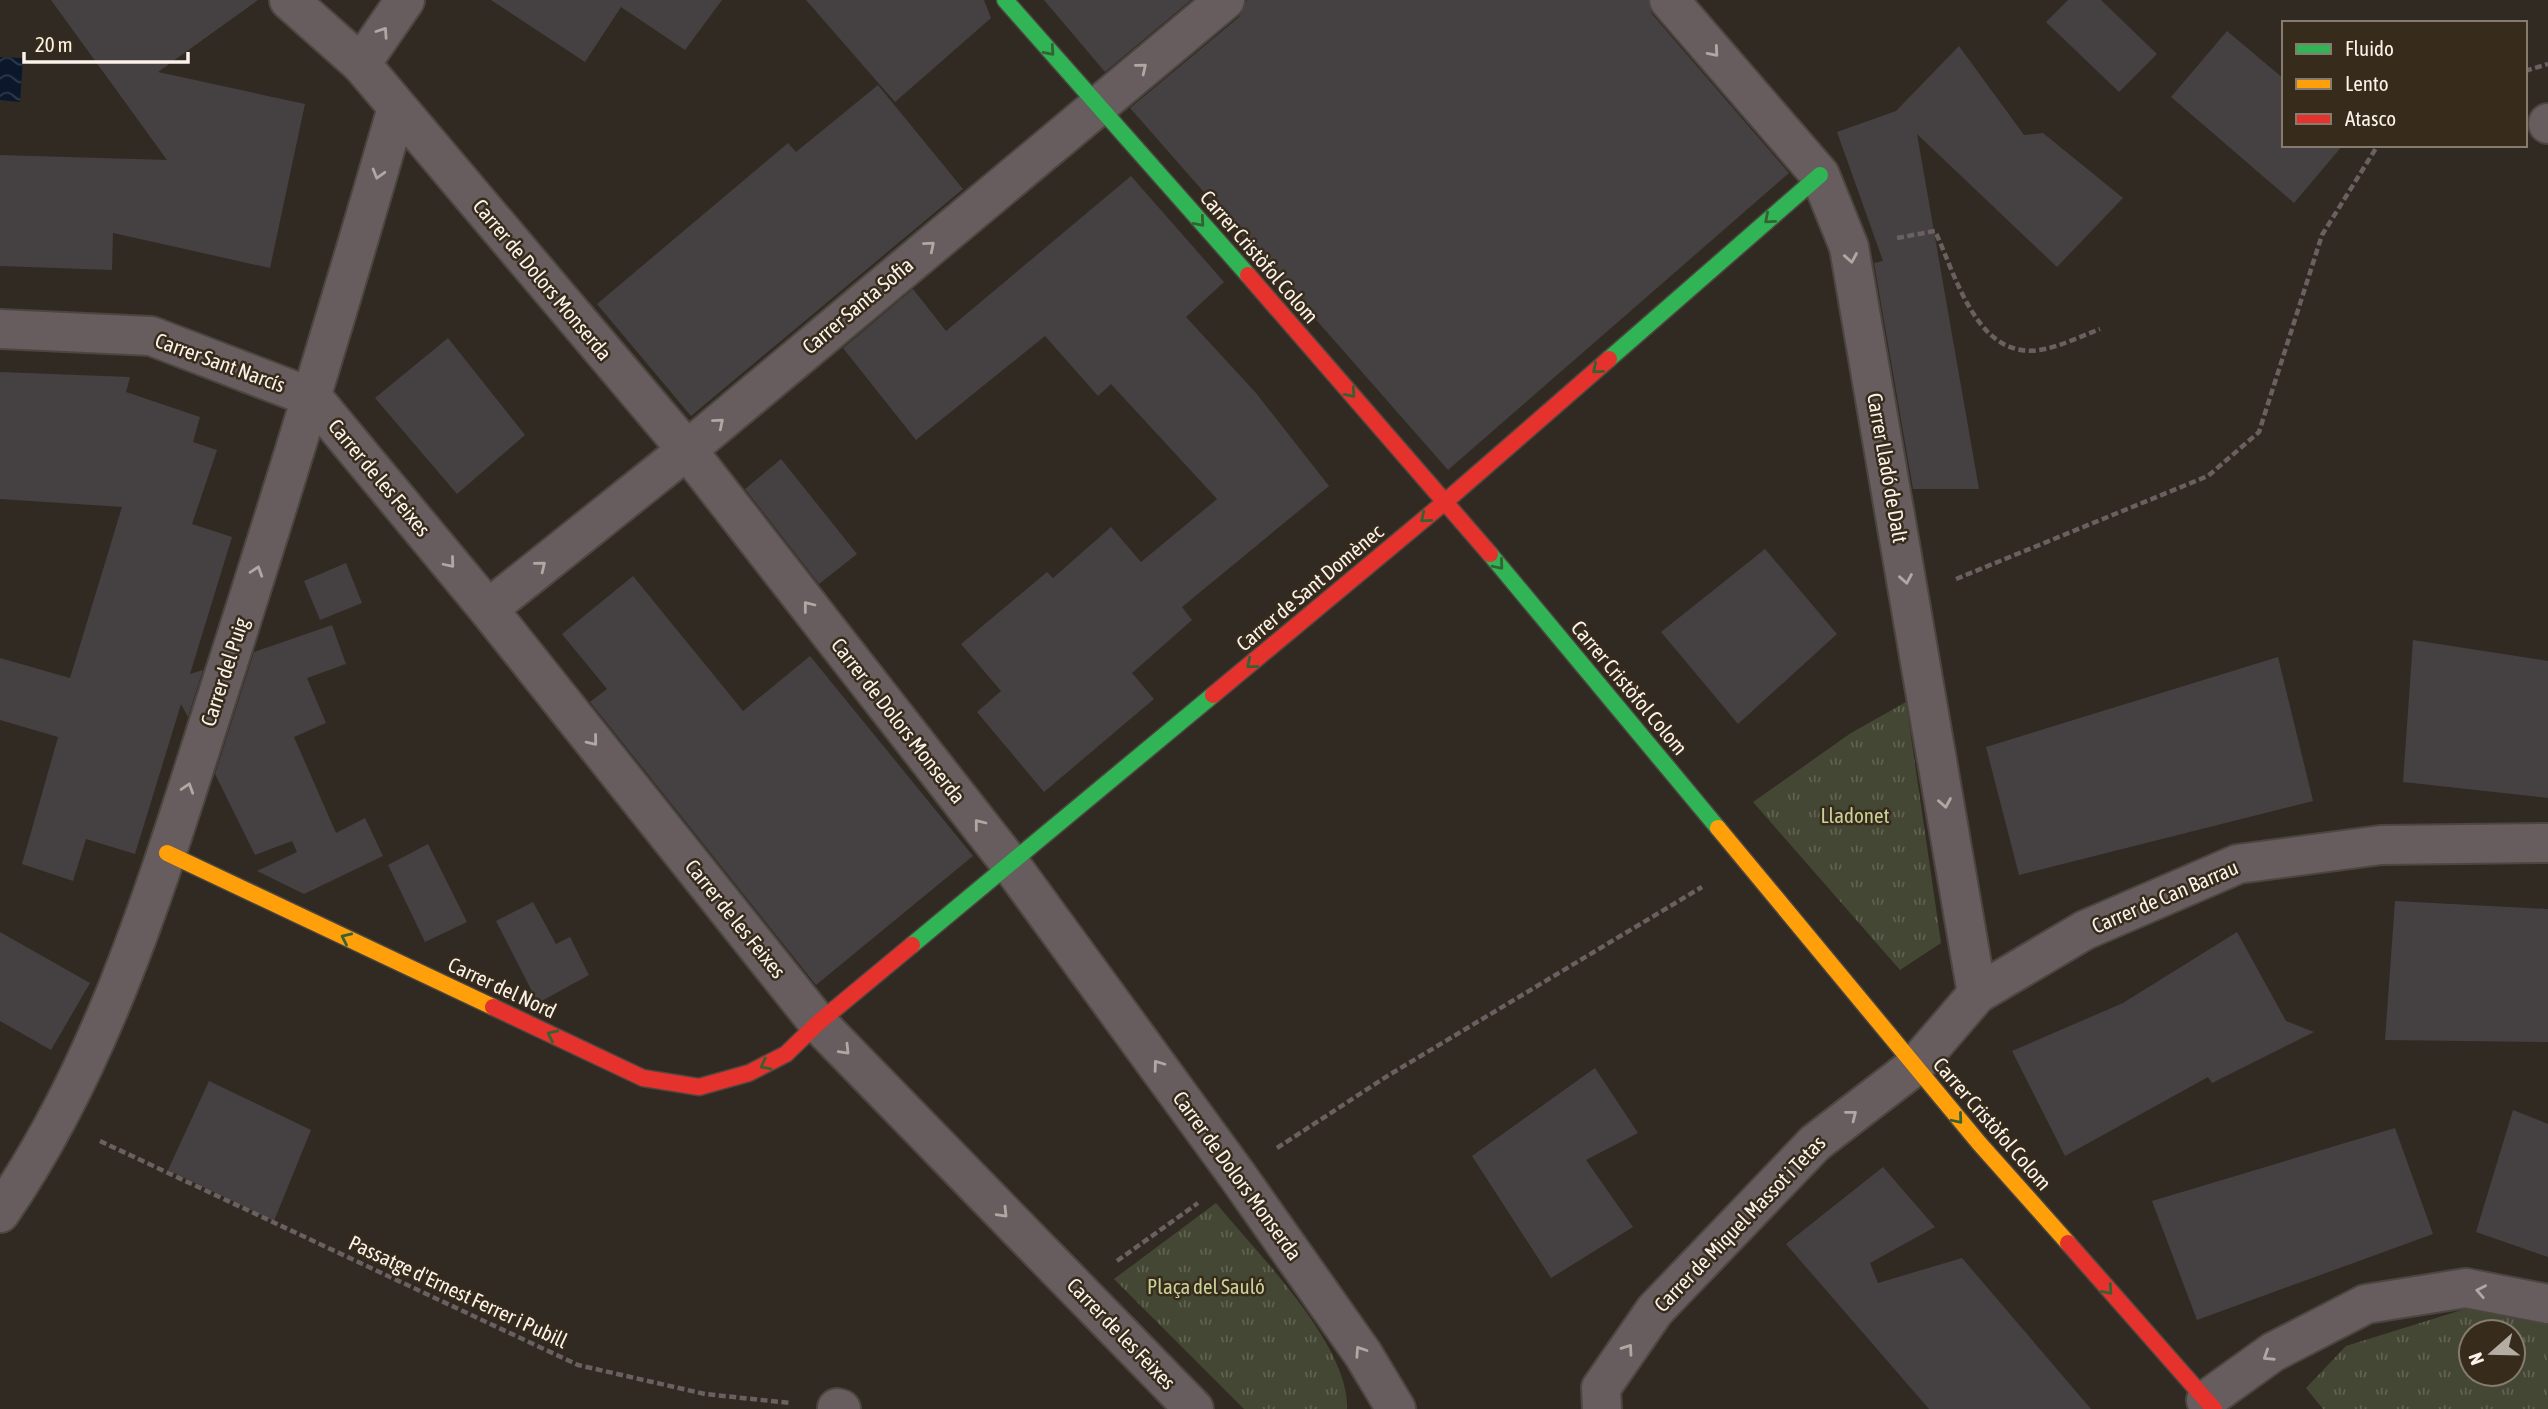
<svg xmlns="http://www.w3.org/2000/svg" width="2548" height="1409" font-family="'Asap Condensed',sans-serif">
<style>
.park{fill:url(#park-tufts);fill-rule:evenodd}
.water{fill:url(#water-waves)}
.building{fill:#454142}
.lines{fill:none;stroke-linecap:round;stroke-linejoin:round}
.street-casing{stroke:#4c4640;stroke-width:42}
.fast-casing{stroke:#4c4640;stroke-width:19}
.slow-casing{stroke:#4c4640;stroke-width:19}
.jam-casing{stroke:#4c4640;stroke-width:19}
.path{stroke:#6a6060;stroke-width:4.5;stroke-dasharray:7 3.5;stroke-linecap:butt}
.street{stroke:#675c5e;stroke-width:38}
.fast{stroke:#30b455;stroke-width:16}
.slow{stroke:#ff9f0a;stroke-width:16}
.jam{stroke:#e5322d;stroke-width:16}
.oneway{stroke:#b1a8a4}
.oneway2{stroke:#346233}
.labels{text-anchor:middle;stroke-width:5;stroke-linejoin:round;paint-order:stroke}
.street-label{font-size:21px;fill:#fbf3ea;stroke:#372b1c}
.park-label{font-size:21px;fill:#c8d297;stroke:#372b1c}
</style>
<defs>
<pattern id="park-tufts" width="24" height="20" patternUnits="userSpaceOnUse" patternTransform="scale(1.75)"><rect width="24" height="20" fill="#454735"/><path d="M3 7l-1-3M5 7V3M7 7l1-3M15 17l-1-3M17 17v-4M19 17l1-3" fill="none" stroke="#616252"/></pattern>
<pattern id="water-waves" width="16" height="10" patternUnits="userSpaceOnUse" patternTransform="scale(1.75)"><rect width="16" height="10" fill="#0b182b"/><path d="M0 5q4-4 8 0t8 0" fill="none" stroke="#2f3a4a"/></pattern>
</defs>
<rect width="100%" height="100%" fill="#312a22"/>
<g class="park">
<path d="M1906,702L1941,943L1900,970L1753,802L1851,733Z"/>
<path d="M1216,1203C1256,1252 1350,1345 1347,1409H1244L1114,1279Z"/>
<path d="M2481,1304L2548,1324V1409H2323L2306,1388L2346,1346ZM2471,1332H2513V1374H2471Z"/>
</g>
<path class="water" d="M0,57L23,58L20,102L0,100Z"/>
<g class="building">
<path d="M51,0H258L158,72L305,104L270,268L113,233L112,270L0,266V155L167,160Z"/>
<path d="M491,0H722L685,50L621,7L585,62Z"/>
<path d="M806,0H984L991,18L895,102Z"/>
<path d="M1044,0H1191L1105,72Z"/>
<path d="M1247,0H1648L1652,14L1789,173L1448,470L1130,108L1239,17Z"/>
<path d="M2068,0H2101L2157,54L2119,92L2046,22Z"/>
<path d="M2227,31L2284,79V145H2343L2294,203L2171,97Z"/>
<path d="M1959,46L2024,135L2043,133L2123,198L2057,267L1917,134L1979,489H1913L1874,263L1883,261L1837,132L1896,111Z"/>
<path d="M878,85L963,189L691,416L597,304L788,143L796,152Z"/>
<path d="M1131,176L1224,282L1186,317L1256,393L1329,486L1182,607L1192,620L1132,673L1154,699L1044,792L977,712L1001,691L961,644L1047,572L1053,578L1111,527L1141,562L1217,499L1111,384L1098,396L1045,336L916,440L843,348L913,289L946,331Z"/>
<path d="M448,338L525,435L457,494L375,398Z"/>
<path d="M0,372L130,377L126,392L200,417L193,442L217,450L192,524L232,537L190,674L203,670L188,717L181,704L135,854L86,839L73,881L22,864L58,737L0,720V658L70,678L122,507L0,499Z"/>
<path d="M781,459L857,554L819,584L745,489Z"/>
<path d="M1765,549L1837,634L1738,724L1661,632Z"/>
<path d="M346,563L362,603L320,620L304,581Z"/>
<path d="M633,576L743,711L810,656L973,856L816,985L590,702L607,689L562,634Z"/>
<path d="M332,625L346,664L307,678L326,723L294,737L336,833L365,818L383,856L304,894L257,871L297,852L292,841L255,855L215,774L254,652Z"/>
<path d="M2413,640L2548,661V798L2403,782Z"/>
<path d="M2278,657L2313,801L2019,875L1986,747Z"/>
<path d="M428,844L467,922L425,942L388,865Z"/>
<path d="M2395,901L2548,909V1042L2385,1040Z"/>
<path d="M533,902L556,944L570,937L589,975L538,1003L496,921Z"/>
<path d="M0,932L90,983L51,1050L0,1021Z"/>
<path d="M2237,932L2286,1021L2314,1032L2212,1083L2208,1077L2065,1156L2012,1051L2123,1003Z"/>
<path d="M1595,1068L1638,1133L1586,1160L1633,1227L1551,1278L1472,1156Z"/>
<path d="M209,1081L311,1130L274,1221L168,1170Z"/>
<path d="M2513,1110L2548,1124V1257L2476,1232Z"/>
<path d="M2395,1128L2433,1234L2197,1320L2152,1201Z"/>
<path d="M1883,1167L1935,1227L1870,1263L1878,1283L1962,1258L2091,1409H1929L1786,1244Z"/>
</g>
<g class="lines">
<defs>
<g id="street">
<path d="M289,0L361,64L687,450L1011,865L1237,1175L1363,1354L1396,1409"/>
<path d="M1669,0L1820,175L1849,247L1977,994"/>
<path d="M361,64L405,0"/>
<path d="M2548,124V123"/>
<path d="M0,329L151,336L313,398L488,609L818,1023L1194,1409"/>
<path d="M488,609L687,450L1225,0"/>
<path d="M0,1213C107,1058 160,874 217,697C280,501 340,306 397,108"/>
<path d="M2206,1400L2273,1352L2366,1304L2466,1288L2548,1304"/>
<path d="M837,1408L841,1409"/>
<path d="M1602,1409L1601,1388L1655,1310L1815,1143L1915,1066L1977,994L2085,930L2238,864L2381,845L2548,843"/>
</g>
<g id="fast">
<path d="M1005,0L1248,275"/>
<path d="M1609,359L1820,175"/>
<path d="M1490,554L1718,828"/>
<path d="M912,945L1213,695"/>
</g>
<g id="slow">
<path d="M1718,828L1979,1143L2068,1243"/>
<path d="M167,853L493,1007"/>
</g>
<g id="jam">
<path d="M1248,275L1490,554"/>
<path d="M1213,695L1446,501L1609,359"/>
<path d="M493,1007L643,1078L699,1087L749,1073L786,1054L818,1023L912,945"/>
<path d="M2068,1243L2214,1409"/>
</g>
</defs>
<use href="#street" class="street-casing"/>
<use href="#fast" class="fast-casing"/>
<use href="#slow" class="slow-casing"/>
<use href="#jam" class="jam-casing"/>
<g class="path">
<path d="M2525,71L2548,64"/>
<path d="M1897,238L1935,231C1957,278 1978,364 2045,349C2063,345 2082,336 2100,329"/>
<path d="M1956,579L2208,476L2259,432L2322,235L2378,145"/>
<path d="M100,1141L578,1365L705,1394L790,1403"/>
<path d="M1277,1148L1389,1075L1702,887"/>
<path d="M1117,1261L1198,1203"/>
</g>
<use href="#street" class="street"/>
<use href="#fast" class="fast"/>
<use href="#slow" class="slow"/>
<use href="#jam" class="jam"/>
</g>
<defs><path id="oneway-chevron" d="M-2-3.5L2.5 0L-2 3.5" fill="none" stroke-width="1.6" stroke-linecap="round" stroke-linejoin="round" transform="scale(1.75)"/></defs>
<g class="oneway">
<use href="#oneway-chevron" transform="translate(383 32) rotate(-56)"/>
<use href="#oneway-chevron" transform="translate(1714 52) rotate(49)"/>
<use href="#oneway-chevron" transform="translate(1142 68) rotate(-39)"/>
<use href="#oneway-chevron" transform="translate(378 174) rotate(106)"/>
<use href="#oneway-chevron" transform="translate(930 246) rotate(-40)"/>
<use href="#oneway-chevron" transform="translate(1851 258) rotate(80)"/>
<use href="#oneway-chevron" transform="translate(719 423) rotate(-40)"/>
<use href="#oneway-chevron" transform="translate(450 563) rotate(50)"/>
<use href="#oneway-chevron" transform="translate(541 566) rotate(-39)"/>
<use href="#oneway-chevron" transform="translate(257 571) rotate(-72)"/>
<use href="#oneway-chevron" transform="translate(1906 579) rotate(80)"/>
<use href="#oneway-chevron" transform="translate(808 606) rotate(-128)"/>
<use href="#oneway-chevron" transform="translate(593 741) rotate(51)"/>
<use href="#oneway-chevron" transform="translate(188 788) rotate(-72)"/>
<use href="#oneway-chevron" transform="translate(1945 803) rotate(80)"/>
<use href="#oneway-chevron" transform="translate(979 824) rotate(-128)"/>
<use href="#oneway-chevron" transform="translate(845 1050) rotate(46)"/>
<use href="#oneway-chevron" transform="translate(1158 1065) rotate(-126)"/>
<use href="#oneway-chevron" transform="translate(1852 1115) rotate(-38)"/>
<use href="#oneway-chevron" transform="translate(1003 1213) rotate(46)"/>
<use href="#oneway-chevron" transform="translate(2481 1291) rotate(-169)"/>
<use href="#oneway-chevron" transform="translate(1628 1349) rotate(-55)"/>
<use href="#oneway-chevron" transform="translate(1360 1351) rotate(-124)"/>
<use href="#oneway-chevron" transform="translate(2268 1356) rotate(147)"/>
</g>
<g class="oneway2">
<use href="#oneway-chevron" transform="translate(1050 51) rotate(49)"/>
<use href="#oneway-chevron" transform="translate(1769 219) rotate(139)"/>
<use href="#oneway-chevron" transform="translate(1200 222) rotate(49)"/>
<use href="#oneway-chevron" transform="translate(1597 369) rotate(139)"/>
<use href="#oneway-chevron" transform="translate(1351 393) rotate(49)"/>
<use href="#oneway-chevron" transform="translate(1425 518) rotate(140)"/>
<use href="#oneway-chevron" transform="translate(1499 565) rotate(50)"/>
<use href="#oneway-chevron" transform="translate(1251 664) rotate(140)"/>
<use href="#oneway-chevron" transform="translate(346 938) rotate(-155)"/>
<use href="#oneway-chevron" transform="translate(552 1035) rotate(-155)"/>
<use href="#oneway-chevron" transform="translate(765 1065) rotate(153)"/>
<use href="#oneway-chevron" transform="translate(1958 1119) rotate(50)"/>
<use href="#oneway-chevron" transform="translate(2108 1290) rotate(49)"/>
</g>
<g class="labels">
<g class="street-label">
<text transform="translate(1259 257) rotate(49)" y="7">Carrer Cristòfol Colom</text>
<text transform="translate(542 280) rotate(50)" y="7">Carrer de Dolors Monserda</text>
<text transform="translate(858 306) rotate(-40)" y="7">Carrer Santa Sofia</text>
<text transform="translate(220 363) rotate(20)" y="7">Carrer Sant Narcís</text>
<text transform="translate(1887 468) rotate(80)" y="7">Carrer Lladó de Dalt</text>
<text transform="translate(379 478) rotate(50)" y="7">Carrer de les Feixes</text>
<text transform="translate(1310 588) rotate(-40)" y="7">Carrer de Sant Domènec</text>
<text transform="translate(225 672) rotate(-72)" y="7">Carrer del Puig</text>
<text transform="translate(1629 688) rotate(50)" y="7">Carrer Cristòfol Colom</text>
<text transform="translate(898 721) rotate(52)" y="7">Carrer de Dolors Monserda</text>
<text transform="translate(2165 897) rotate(-23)" y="7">Carrer de Can Barrau</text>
<text transform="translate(735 919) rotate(51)" y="7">Carrer de les Feixes</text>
<text transform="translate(502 988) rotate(25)" y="7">Carrer del Nord</text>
<text transform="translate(1992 1124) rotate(49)" y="7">Carrer Cristòfol Colom</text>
<text transform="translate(1237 1176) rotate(54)" y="7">Carrer de Dolors Monserda</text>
<text transform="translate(1740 1224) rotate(-46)" y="7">Carrer de Miquel Massot i Tetas</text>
<text transform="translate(458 1292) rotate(25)" y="7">Passatge d'Ernest Ferrer i Pubill</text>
<text transform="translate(1121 1334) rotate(46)" y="7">Carrer de les Feixes</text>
</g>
<g class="park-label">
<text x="1855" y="823">Lladonet</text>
<text x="1206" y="1294">Plaça del Sauló</text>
</g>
</g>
<rect x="2282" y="21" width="245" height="126" fill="#372b1c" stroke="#857b6e" stroke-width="2"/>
<rect x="2296" y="44" width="35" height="10" fill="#30b455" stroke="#857b6e" stroke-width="2"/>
<text x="2345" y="56" font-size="21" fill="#fbf3ea">Fluido</text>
<rect x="2296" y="79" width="35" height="10" fill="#ff9f0a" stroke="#857b6e" stroke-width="2"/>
<text x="2345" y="91" font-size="21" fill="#fbf3ea">Lento</text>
<rect x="2296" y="114" width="35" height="10" fill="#e5322d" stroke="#857b6e" stroke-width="2"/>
<text x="2345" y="126" font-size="21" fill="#fbf3ea">Atasco</text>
<g transform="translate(2492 1353) rotate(250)"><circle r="33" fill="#372b1c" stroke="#857b6e" stroke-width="2"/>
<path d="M0-5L12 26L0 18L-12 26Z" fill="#b4ada4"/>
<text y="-10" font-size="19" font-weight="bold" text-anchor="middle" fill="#fbf3ea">N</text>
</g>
<path d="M24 52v10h164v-10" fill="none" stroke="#fbf3ea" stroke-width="3.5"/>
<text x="35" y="52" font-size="21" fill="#fbf3ea" stroke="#372b1c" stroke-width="5" paint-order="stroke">20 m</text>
</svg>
